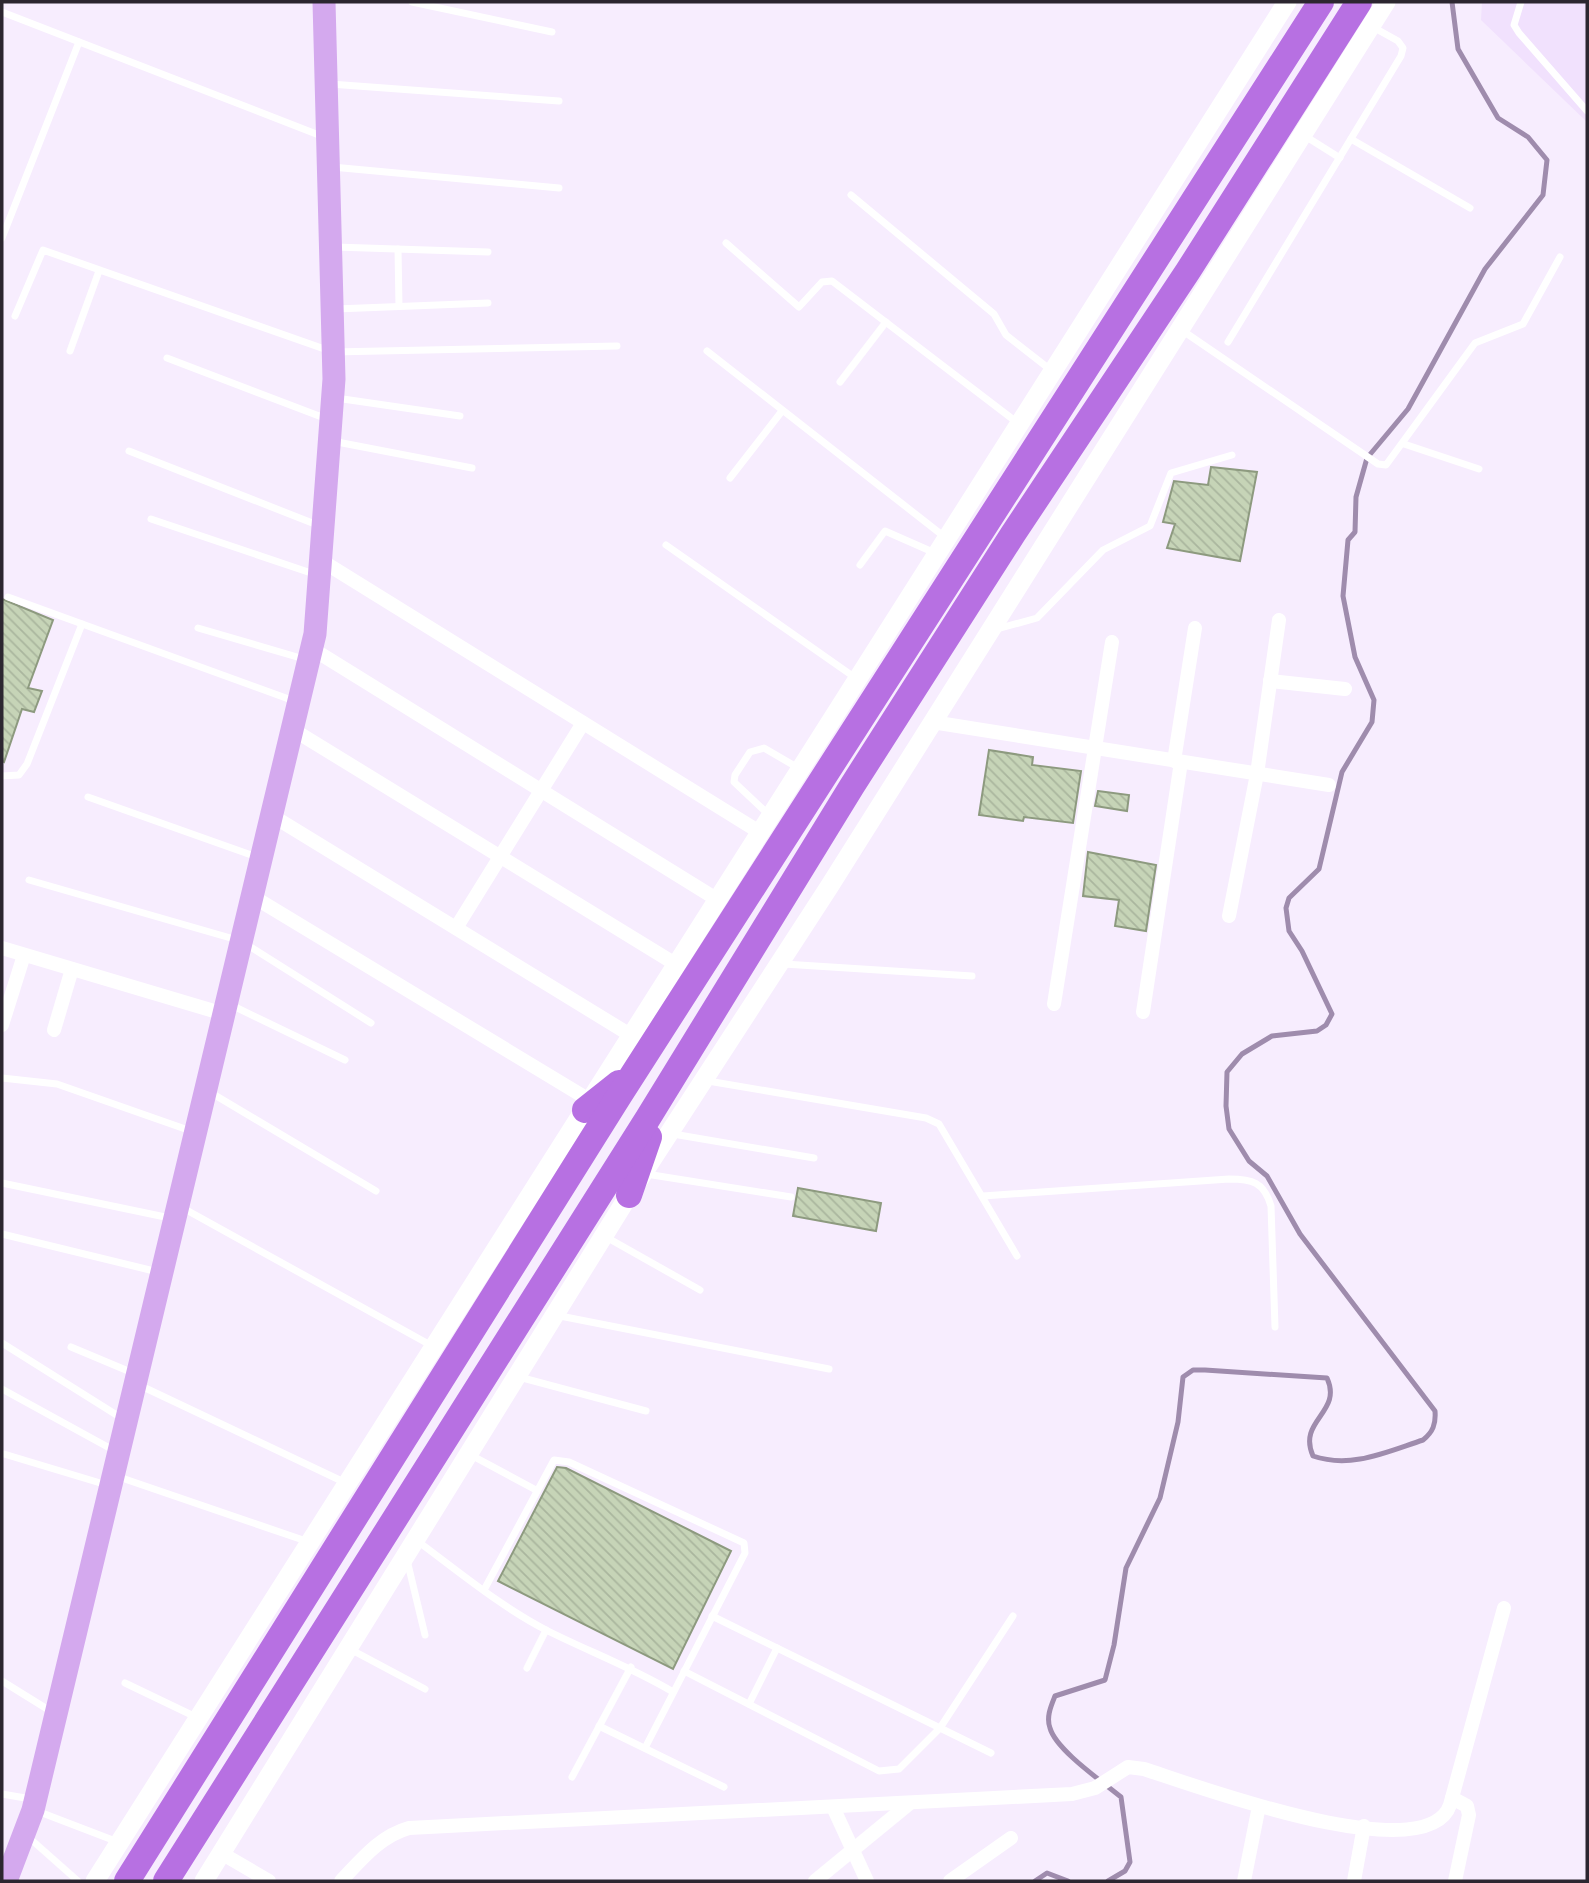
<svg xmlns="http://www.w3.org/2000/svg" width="1589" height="1883" font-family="'Space Grotesk',sans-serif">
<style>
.built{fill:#f1e1fd}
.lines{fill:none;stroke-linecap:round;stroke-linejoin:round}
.stream{stroke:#9f8cad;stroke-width:5}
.building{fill:url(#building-back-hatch);stroke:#8d9a7f;stroke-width:2}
.lane{stroke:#fff;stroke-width:7}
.street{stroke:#fff;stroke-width:14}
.secondary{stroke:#fff;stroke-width:19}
.primary{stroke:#d4a9ee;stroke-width:23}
.highway{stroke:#b770e2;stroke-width:26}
</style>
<defs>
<pattern id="building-back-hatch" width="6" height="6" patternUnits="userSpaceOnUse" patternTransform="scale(1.75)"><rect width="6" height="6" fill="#c6d4b7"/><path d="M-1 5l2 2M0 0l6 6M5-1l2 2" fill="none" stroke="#aab69e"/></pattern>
</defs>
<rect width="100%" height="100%" fill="#f7edfe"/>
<path class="built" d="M1482,2H1587V122L1481,20Z"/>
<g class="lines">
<g class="stream">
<path d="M1035,1881L1047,1873L1068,1881"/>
<path d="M1108,1881L1125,1871L1130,1862L1121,1797C1103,1782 1056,1750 1050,1728C1046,1717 1051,1706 1055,1696L1105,1680L1114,1645L1126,1568L1160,1498L1178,1422L1183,1377L1193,1370H1205L1327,1378C1343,1413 1297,1420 1313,1456C1351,1469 1386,1452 1423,1440C1433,1432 1436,1424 1435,1411L1300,1234L1267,1176L1249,1161L1229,1129L1226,1106L1227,1072L1242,1054L1272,1036L1317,1031L1326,1025L1332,1014L1302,951L1289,931L1286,908L1289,898L1319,869L1342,772L1372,722L1374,700L1355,657L1343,596L1348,540L1355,532L1356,497L1367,458L1408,409L1485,269L1543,195L1547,160L1528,137L1498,118L1458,49L1452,2"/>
</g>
</g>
<g class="building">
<path d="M1211,467L1257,472L1240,561L1167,548L1175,524L1163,522L1174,481L1208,485Z"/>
<path d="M2,599L53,620L28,688L42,691L34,712L22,709L4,762L2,761Z"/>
<path d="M989,750L1033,757L1032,765L1081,771L1073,823L1024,817L1023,821L979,815Z"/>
<path d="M1098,791L1129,795L1127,811L1095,806Z"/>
<path d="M1088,852L1156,865L1146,931L1115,926L1119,900L1083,896Z"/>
<path d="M798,1188L881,1203L876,1231L793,1216Z"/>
<path d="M557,1467L566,1468L731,1551L673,1669L498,1581Z"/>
</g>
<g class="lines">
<g class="lane">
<path d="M412,2L552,32"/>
<path d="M1521,2L1514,25L1519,33L1587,111"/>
<path d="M2,12L324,137"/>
<path d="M330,84L559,101"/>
<path d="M1305,136L1340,158"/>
<path d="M1351,139L1470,208"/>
<path d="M332,167L559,188"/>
<path d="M851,195L994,314L1006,335L1052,371"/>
<path d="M2,238L79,42"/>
<path d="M726,243L799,307L822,282L832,281L1019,424"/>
<path d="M335,247L488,252"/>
<path d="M398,249L399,306"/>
<path d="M336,309L488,303"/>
<path d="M15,316L43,250L333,352L617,346"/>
<path d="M1183,331L1378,464L1386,465L1475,343L1523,324L1560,257"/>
<path d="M1228,342L1401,56L1403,48L1398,41L1371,26"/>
<path d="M70,351L99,271"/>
<path d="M707,351L946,538"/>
<path d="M167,358L327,419"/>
<path d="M840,382L886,322"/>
<path d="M336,398L460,416"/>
<path d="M332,441L472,468"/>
<path d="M1404,444L1479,469"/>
<path d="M129,451L320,526"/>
<path d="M730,478L782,411"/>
<path d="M151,519L317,575"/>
<path d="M666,545L857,679"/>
<path d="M860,565L885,531L935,553"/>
<path d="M8,597L297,702"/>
<path d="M198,628L304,659"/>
<path d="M997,629L1037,618L1103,550L1150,526L1171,473L1232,455"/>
<path d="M2,776L19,775L27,764L82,624"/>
<path d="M88,797L257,857"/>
<path d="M768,814L734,782L735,775L750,752L764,748L800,769"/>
<path d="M29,880L241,941L371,1023"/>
<path d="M784,964L972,976"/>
<path d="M229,1004L345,1060"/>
<path d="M2,1078L57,1084L191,1131"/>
<path d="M708,1081L926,1118L939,1124L1017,1256"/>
<path d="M208,1091L376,1191"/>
<path d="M673,1134L814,1158"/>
<path d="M646,1174L791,1197"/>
<path d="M2,1183L170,1218"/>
<path d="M983,1196L1229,1179C1252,1179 1264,1182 1271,1206L1275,1327"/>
<path d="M181,1207L434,1347"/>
<path d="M2,1234L158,1272"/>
<path d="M606,1237L700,1290"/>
<path d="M555,1315L829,1369"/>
<path d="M2,1343L123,1419"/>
<path d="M71,1347L133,1373"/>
<path d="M519,1377L646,1411"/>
<path d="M139,1385L346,1483"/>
<path d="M2,1389L115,1451"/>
<path d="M4,1454L107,1485"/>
<path d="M469,1454L536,1490"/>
<path d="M116,1476L306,1541"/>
<path d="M416,1540C458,1571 501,1607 548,1631C590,1652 633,1668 673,1692"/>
<path d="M407,1560L425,1635"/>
<path d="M484,1590L554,1460L569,1462L744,1543L745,1553L645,1748"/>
<path d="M712,1616L991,1753"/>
<path d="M348,1648L425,1689"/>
<path d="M527,1668L546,1630"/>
<path d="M684,1671L879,1771L899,1769L940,1728L1013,1616"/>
<path d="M2,1681L52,1712"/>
<path d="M125,1683L198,1718"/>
<path d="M749,1704L777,1648"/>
<path d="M599,1726L724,1787"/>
<path d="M572,1777L631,1667"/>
<path d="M2,1794L31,1799"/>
<path d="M37,1811L118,1842"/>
<path d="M26,1835L78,1881"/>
</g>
<g class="street">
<path d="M322,561L761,833"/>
<path d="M311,648L718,900"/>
<path d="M1270,681L1345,689"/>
<path d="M932,722L1329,785"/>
<path d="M292,729L677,965"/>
<path d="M1174,761L1195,628"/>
<path d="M271,815L632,1036"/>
<path d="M252,896L591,1101"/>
<path d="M1229,916L1257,774L1279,620"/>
<path d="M456,928L583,723"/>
<path d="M2,948L224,1014"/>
<path d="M1054,1004L1112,642"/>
<path d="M1143,1012L1181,762"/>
<path d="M2,1025L24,955"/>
<path d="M54,1030L72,969"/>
<path d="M1452,1798L1467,1806L1469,1815L1455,1881"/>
<path d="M833,1807L867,1881"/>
<path d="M221,1853L269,1881"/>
<path d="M341,1881C361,1860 380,1836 409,1828L1072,1794L1095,1788L1128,1767L1144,1769C1194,1785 1427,1872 1450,1805L1504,1608"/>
<path d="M815,1881L910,1803"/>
<path d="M950,1881L1011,1838"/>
<path d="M1244,1881L1259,1806"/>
<path d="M1354,1881L1364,1826"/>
</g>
<g class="secondary">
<path d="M95,1881L1287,2"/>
<path d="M204,1881L629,1195L829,887L1386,2"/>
</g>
<path class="primary" d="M6,1881L33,1810L315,634L334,379L324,2"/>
<g class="highway">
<path d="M585,1110L619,1083"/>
<path d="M629,1195L649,1137"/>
<path d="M127,1881L619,1096L1321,2"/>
<path d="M166,1881L648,1118L852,786L1013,534L1188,271L1359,2"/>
</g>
</g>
<rect width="1589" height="1883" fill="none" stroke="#2c2630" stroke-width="7"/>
</svg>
